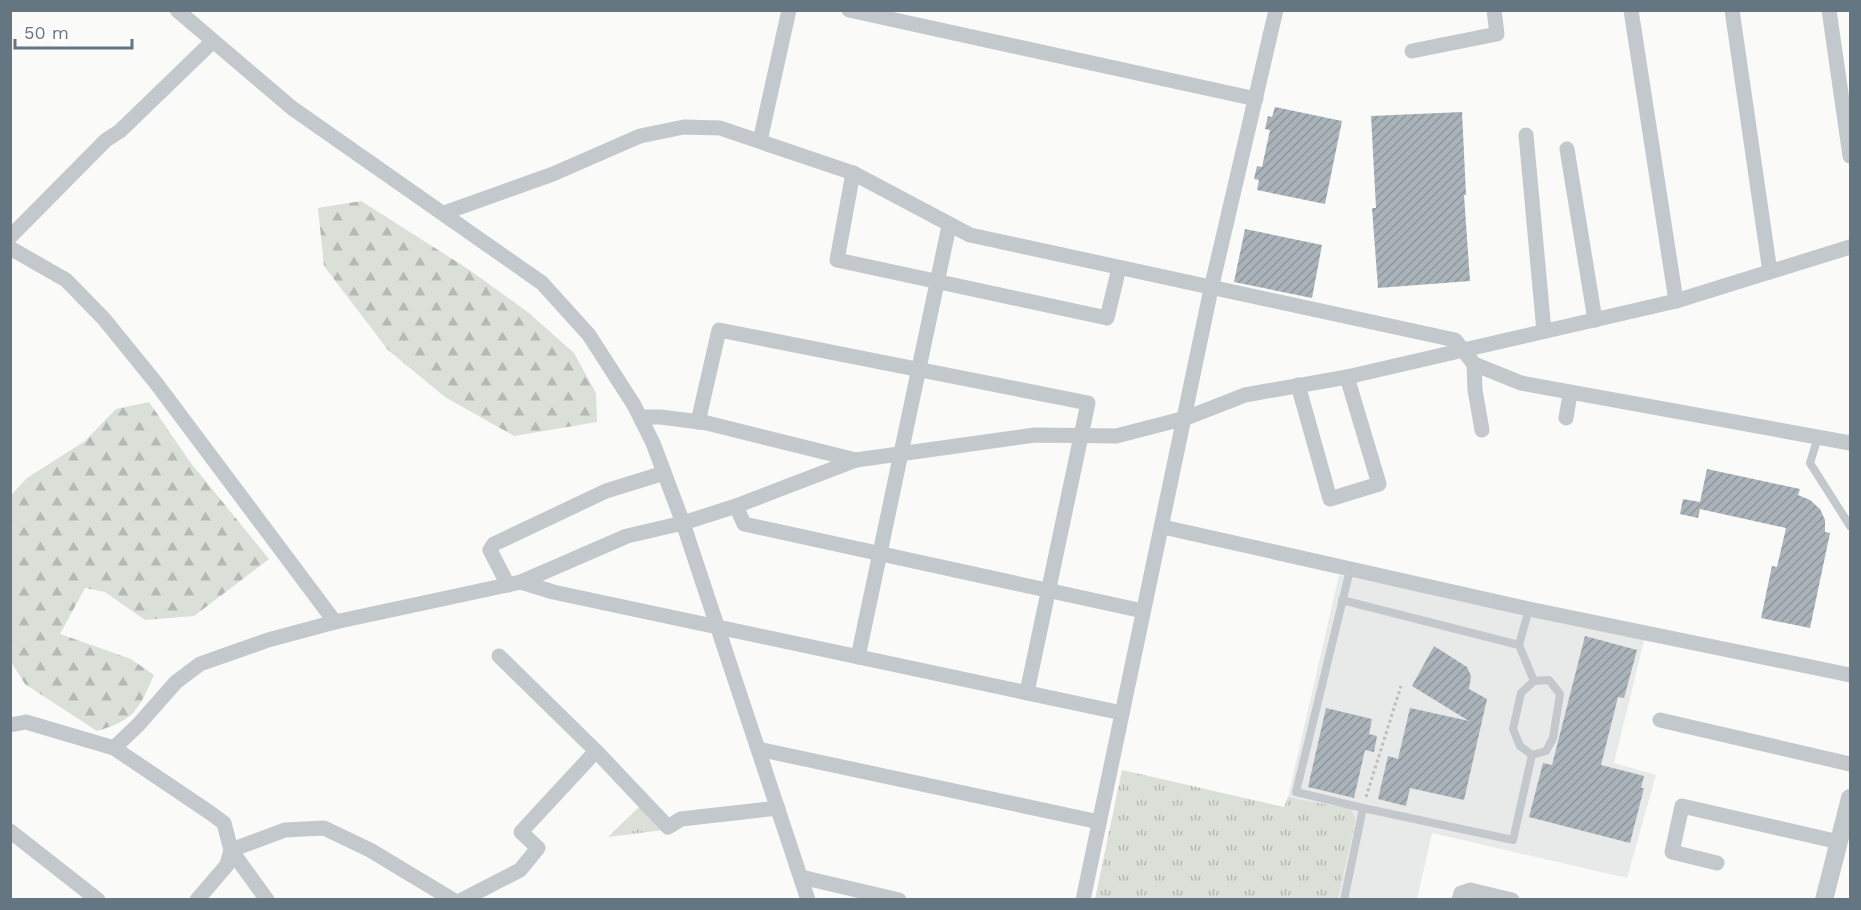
<svg xmlns="http://www.w3.org/2000/svg" width="1861" height="910" font-family="'Work Sans',sans-serif">
<style>
.built{fill:#e8e9e9}
.forest{fill:url(#forest-firs)}
.park{fill:url(#park-tufts)}
.building{fill:url(#building-hatch)}
.lines{fill:none;stroke-linecap:round;stroke-linejoin:round}
.path{stroke:#bbbfc2;stroke-width:3;stroke-dasharray:3 3;stroke-linecap:butt}
.service{stroke:#c3c8cc;stroke-width:8}
.minor{stroke:#c3c8cc;stroke-width:15}
.tertiary{stroke:#c3c8cc;stroke-width:18}
</style>
<defs>
<pattern id="forest-firs" width="22" height="20" patternUnits="userSpaceOnUse" patternTransform="scale(1.5)"><rect width="22" height="20" fill="#dadfd7"/><path d="M5 1l3.5 6h-7zM16 11l3.5 6h-7z" fill="#b4b9b4"/></pattern>
<pattern id="park-tufts" width="24" height="20" patternUnits="userSpaceOnUse" patternTransform="scale(1.5)"><rect width="24" height="20" fill="#dadfd7"/><path d="M3 7l-1-3M5 7V3M7 7l1-3M15 17l-1-3M17 17v-4M19 17l1-3" fill="none" stroke="#b4b9b4"/></pattern>
<pattern id="building-hatch" width="6" height="6" patternUnits="userSpaceOnUse" patternTransform="scale(1.5)"><rect width="6" height="6" fill="#aab3b9"/><path d="M-1 1l2-2M0 6l6-6M5 7l2-2" fill="none" stroke="#8e969c"/></pattern>
</defs>
<rect width="100%" height="100%" fill="#fafaf8"/>
<path class="built" d="M1339,575L1645,637L1614,763L1656,775L1627,878L1432,833L1417,899H1338L1356,819L1351,809L1288,797Z"/>
<g class="forest">
<path d="M361,201L468,269L529,313L574,353L596,393L597,422L514,436L445,397L388,350L324,266L318,208Z"/>
<path d="M149,402L190,462L269,559L194,616L145,620L105,592L85,588L60,634L131,659L154,675C139,709 135,720 97,731L25,684L11,662V495L27,478L85,441L116,409Z"/>
</g>
<g class="park">
<path d="M1122,770L1284,807L1288,797L1351,809L1356,819L1338,899H1095Z"/>
<path d="M641,805L664,830L608,837Z"/>
</g>
<g class="building">
<path d="M1275,107L1342,121L1325,204L1257,190L1259,180L1254,179L1257,166L1262,167L1270,130L1265,129L1268,116L1272,117Z"/>
<path d="M1462,112L1466,195H1464L1470,281L1378,288L1372,208H1376L1371,116Z"/>
<path d="M1245,229L1322,245L1312,298L1234,282Z"/>
<path d="M1707,469L1800,489L1798,495L1810,500L1820,509L1825,520V532L1830,533L1810,628L1761,618L1772,566L1777,567L1786,528L1700,509L1698,518L1680,514L1683,499L1700,502Z"/>
<path d="M1585,636L1637,650L1624,698L1618,697L1601,765L1644,776L1641,788H1644L1630,843L1529,817L1543,763L1552,765Z"/>
<path d="M1434,646L1467,667L1471,676L1469,689L1487,699L1464,800L1410,788L1406,806L1378,799L1388,756L1398,759L1410,708L1469,721L1412,686Z"/>
<path d="M1326,708L1372,719L1369,734L1377,736L1374,752L1365,750L1354,798L1308,787Z"/>
</g>
<g class="lines">
<path class="path" d="M1366,797L1401,686"/>
<g class="service">
<path d="M1818,437L1810,463L1850,526"/>
<path d="M1350,570L1296,792L1363,808"/>
<path d="M1342,600L1519,645"/>
<path d="M1529,609L1519,645L1534,681"/>
<path d="M1549,680L1560,694L1553,738L1546,751L1532,755L1520,746L1513,729L1521,693L1534,681Z"/>
<path d="M1344,900L1363,808L1513,840L1532,755"/>
</g>
<g class="minor">
<path d="M177,10L292,108L542,283L589,335L634,405L653,443L683,523L808,900"/>
<path d="M849,10L1256,99"/>
<path d="M1631,10L1676,301"/>
<path d="M1732,10L1770,272"/>
<path d="M1829,10L1850,156"/>
<path d="M1412,51L1497,34L1494,10"/>
<path d="M1526,135L1544,331"/>
<path d="M760,141L789,10"/>
<path d="M1567,149L1595,320"/>
<path d="M853,173L837,260L1107,318L1119,268"/>
<path d="M444,213L553,174L640,136L684,127L720,128L853,173L970,235L1455,340L1474,364L1521,383L1850,443"/>
<path d="M10,237L106,140L120,131L212,42"/>
<path d="M10,248L66,280L104,319L156,383L335,622"/>
<path d="M1474,364L1475,390L1482,430"/>
<path d="M1298,385L1330,499L1379,484L1347,377"/>
<path d="M641,417H661L707,423L856,460"/>
<path d="M1566,418L1570,394"/>
<path d="M698,422L719,330L1088,403L1027,692"/>
<path d="M736,506L744,524L1143,611"/>
<path d="M1163,527L1529,609L1850,675"/>
<path d="M521,582L553,592L1122,713"/>
<path d="M508,585L490,550L494,544L606,491L664,473"/>
<path d="M499,656L596,751L668,827L681,819L778,808"/>
<path d="M858,657L949,226"/>
<path d="M1660,720L1850,764"/>
<path d="M10,725L26,722L114,748L209,812L224,823L231,850L267,900"/>
<path d="M114,748L139,724L176,682L200,664L268,640L335,622L521,582L627,536L683,523L736,506L856,460L1035,435L1116,436L1186,418L1245,395L1347,377L1676,301L1850,247"/>
<path d="M758,749L1099,822"/>
<path d="M10,831L98,900"/>
<path d="M231,850L285,830L324,828L370,850L453,900"/>
<path d="M1717,863L1672,852L1682,806L1839,842"/>
<path d="M801,877L899,900"/>
<path d="M197,900L227,865L231,850"/>
<path d="M462,900L520,870L538,848L521,832L596,751"/>
<path d="M1083,900L1211,289L1276,10"/>
<path d="M1459,900L1461,893L1470,890L1512,900"/>
</g>
<path class="tertiary" d="M1824,900L1850,798"/>
</g>
<rect width="1861" height="910" fill="none" stroke="#657683" stroke-width="24"/>
<path d="M15 39v9h117v-9" fill="none" stroke="#657683" stroke-width="3"/>
<text x="24" y="39" font-size="18" fill="#657683" stroke="#ffffff" stroke-width="4.5" paint-order="stroke">50 m</text>
</svg>
